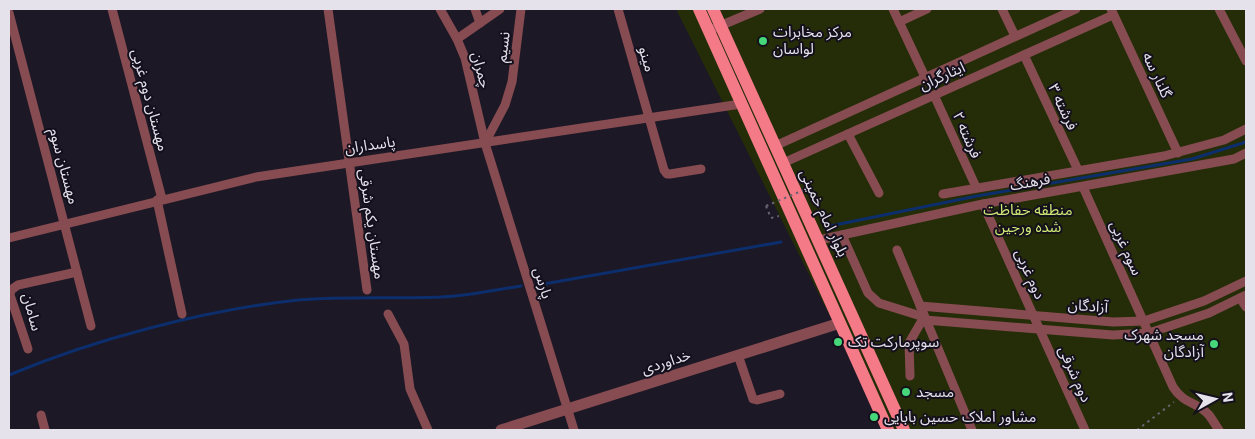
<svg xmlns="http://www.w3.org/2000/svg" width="1255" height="439" font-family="Roboto,'Noto Sans Arabic',sans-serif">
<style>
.green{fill:#252d08}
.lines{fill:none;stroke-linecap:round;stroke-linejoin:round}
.stream{stroke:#0c2e6c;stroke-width:3}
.path{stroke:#67636f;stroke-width:2;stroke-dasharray:2.5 4;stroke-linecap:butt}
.minor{stroke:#864c51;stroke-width:9}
.tertiary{stroke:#864c51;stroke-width:11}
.primary{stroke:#f47a88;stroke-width:12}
.path-bridge{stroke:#67636f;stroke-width:2;stroke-dasharray:2.5 4;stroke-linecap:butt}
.poi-dot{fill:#46d77a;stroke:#140f1c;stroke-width:2}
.labels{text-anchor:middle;stroke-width:4;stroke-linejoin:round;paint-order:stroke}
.poi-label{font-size:15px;fill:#e5e2ec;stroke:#140f1c;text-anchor:start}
.street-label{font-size:15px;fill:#e5e2ec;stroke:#140f1c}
.park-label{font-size:15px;fill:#cee974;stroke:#140f1c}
</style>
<rect width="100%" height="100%" fill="#1d1825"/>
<path class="green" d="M676,9H1246V430H887Z"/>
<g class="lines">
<g class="stream">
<path d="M830,226L977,196L1192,159L1246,142"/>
<path d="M538,285L781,242"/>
<path d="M9,375C95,339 205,310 298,300C346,296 394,299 442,297C468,296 495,290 521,286"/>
</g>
<g class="path">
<path d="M766,206L771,218L779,216"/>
<path d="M1137,430L1174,402"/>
</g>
<g class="minor">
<path d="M112,9L162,199"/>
<path d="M328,9L367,290"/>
<path d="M440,9L457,39L465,58L485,143L574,430"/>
<path d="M475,9L480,23"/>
<path d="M618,9L664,170L667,174H670L701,169"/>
<path d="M893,9L925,77"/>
<path d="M1002,9L1015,36"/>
<path d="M1111,9L1178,153"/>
<path d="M1219,9L1246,61"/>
<path d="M9,13L91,326"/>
<path d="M899,22L927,9"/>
<path d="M715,28L760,9"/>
<path d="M457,39L500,9"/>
<path d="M1024,55L1078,170"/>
<path d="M934,95L976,187"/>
<path d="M848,134L879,193"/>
<path d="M485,143L505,105L512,82L521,9"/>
<path d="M775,146L1076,9"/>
<path d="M783,163L1113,15"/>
<path d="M1083,187L1173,387C1184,404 1195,401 1208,414C1212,418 1215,425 1219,430"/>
<path d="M943,194L1164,156L1224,140L1246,129"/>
<path d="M157,200L182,314"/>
<path d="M983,204L1085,430"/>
<path d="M842,235L868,293L879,303L924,317L909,343L910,376"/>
<path d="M9,238L256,177L741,104"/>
<path d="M819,240L983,204L1234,159L1246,153"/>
<path d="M897,250L972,430"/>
<path d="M1240,298L1246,307"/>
<path d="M920,306L1113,322L1144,321L1204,301L1246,281"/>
<path d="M388,314L404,344L410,389L428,430"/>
<path d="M925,320L1113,335L1149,333L1209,313L1246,295"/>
<path d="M28,349L10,295L11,290L18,285L77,272"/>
<path d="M738,355L753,399L757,400L780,394"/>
<path d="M41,415L45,430"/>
</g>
<path class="tertiary" d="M501,430L840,323"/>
<g class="primary">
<path d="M699,9L888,430"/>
<path d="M713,9L904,430"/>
</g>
<path class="path-bridge" d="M766,206L806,189"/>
</g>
<g class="poi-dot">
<circle cx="763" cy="41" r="5"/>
<circle cx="838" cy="342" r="5"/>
<circle cx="1214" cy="344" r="5"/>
<circle cx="906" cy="392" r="5"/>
<circle cx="874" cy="417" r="5"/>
</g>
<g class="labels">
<g class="poi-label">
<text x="773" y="37">مرکز مخابرات<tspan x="773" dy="17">لواسان</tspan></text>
<text x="1204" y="340" text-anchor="end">مسجد شهرک<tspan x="1204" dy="17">آزادگان</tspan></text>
<text x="848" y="347">سوپرمارکت تک</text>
<text x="916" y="397">مسجد</text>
<text x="884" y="422">مشاور املاک حسین بابایی</text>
</g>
<g class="street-label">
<text transform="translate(503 47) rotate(-83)" y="5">نسیم</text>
<text transform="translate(647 59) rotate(74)" y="5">مینو</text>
<text transform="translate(481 70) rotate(75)" y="5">چمران</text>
<text transform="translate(1157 75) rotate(65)" y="5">گلنار سه</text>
<text transform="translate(942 76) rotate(-24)" y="5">ایثارگران</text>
<text transform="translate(150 100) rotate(75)" y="5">مهستان دوم غربی</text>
<text transform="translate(1063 107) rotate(65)" y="5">فرشته ۳</text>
<text transform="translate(967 135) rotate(66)" y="5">فرشته ۲</text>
<text transform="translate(370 145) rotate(-8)" y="5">پاسداران</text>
<text transform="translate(64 166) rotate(75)" y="5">مهستان سوم</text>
<text transform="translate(1030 182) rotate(-10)" y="5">فرهنگ</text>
<text transform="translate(824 213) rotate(65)" y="5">بلوار امام خمینی</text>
<text transform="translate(372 224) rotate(82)" y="5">مهستان یکم شرقی</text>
<text transform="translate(1126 248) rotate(66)" y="5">سوم غربی</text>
<text transform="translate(1030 274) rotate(66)" y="5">دوم غربی</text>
<text transform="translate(543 283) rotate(73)" y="5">پارس</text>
<text transform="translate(1088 306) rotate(4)" y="5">آزادگان</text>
<text transform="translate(32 312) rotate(75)" y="5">سامان</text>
<text transform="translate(666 362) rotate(-18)" y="5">خداوردی</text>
<text transform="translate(1075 374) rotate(66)" y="5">دوم شرقی</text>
</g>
<g class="park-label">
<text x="1028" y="215">منطقه حفاظت<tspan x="1028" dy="17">شده ورجین</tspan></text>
</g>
</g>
<rect width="1255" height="439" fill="none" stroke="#e5e2ec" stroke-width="20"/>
<g transform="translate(1215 399) rotate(82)" stroke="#140f1c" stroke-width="4" paint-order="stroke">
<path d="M0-4L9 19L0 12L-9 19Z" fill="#e5e2ec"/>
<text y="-8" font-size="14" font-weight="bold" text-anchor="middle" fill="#e5e2ec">N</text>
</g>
</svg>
